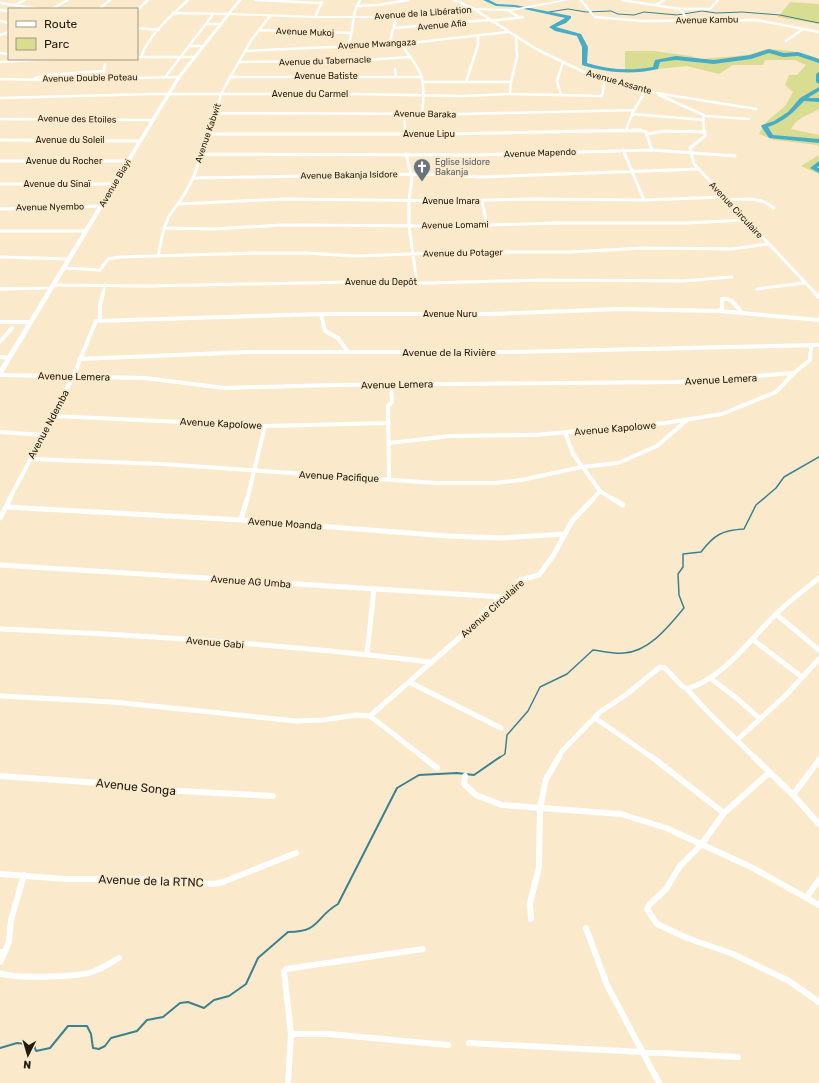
<svg xmlns="http://www.w3.org/2000/svg" width="819" height="1083" font-family="Rubik,sans-serif">
<rect width="100%" height="100%" fill="#faeacb"/>
<path fill="#d9dd91" d="M790,2L819,4V24L778,17Z
M766,49C785,50 802,51 819,59V109C806,117 800,115 791,129L819,135V147L817,145L774,140L759,134L765,123L785,106L793,92L785,85L789,75H797L806,65L795,60H765L763,65H733L719,74L687,66L647,70H625V51H654L691,56L700,59L748,55Z
M819,155V174L801,166Z"/>
<g fill="none" stroke-linecap="round" stroke-linejoin="round">
<path stroke="#3c8190" stroke-width="1" d="M549,12L568,9L586,12L611,11L618,14L634,15L644,12L677,15L702,11L716,13L742,12L780,15L819,23"/>
<path stroke="#3c8190" stroke-width="1.5" d="M499,758L505,754L507,735L528,711L540,687L567,674L593,650C603,651 613,654 624,653C649,652 669,626 684,608L679,595L678,574L683,567V554L701,552C714,535 722,530 744,529L756,505L776,488L784,477L819,457"/>
<path stroke="#3c8190" stroke-width="2" d="M0,1048L17,1043L34,1045L36,1051L50,1048L68,1026H87L91,1034L93,1048L99,1049L105,1046L111,1038L137,1031L147,1020L163,1017L180,1003L188,1002L204,1008L214,1000L229,996L246,984L258,958L288,932C321,932 315,917 338,904L397,788L419,775L457,773L474,775L500,757"/>
<path fill="#47adc7" fill-rule="evenodd" d="M483,0H489L497,4L515,5L571,16V18L566,23L556,27L581,34L588,47L587,63C609,70 630,71 653,67L655,60L676,56L714,60L750,55L769,49L784,53L798,52L819,59V63L798,56L783,57L769,53L751,59L714,64L676,60L660,62L658,69C632,75 608,73 582,65V47L577,36L555,31L549,27L565,18L515,7L496,6Z
M819,72V84L816,82V74Z
M819,87V91L808,98H819V102L804,101C793,113 783,122 768,127L773,135L819,139V143L769,138L761,126L762,125L774,121L788,112L800,98Z
M819,161V166L817,168H819V173L810,168Z"/>
<path stroke="#fff" stroke-width="2.5" d="M255,0L321,3
M454,0L474,9L536,49L588,74L656,93L756,109
M581,0L593,15
M622,0L680,9L688,20
M0,3L40,9
M15,5L25,0
M656,5L664,0
M356,6L378,5L408,0
M51,9L68,0
M99,9L110,0
M681,9H710L718,0
M0,10L9,11
M137,10L148,0
M508,10L517,16
M173,13L229,14
M315,17L322,2
M595,17L643,21L757,20L819,32
M0,21L9,23
M491,21L523,17
M206,24H221
M137,28L159,30
M394,28L489,20
M259,30L351,33
M0,35L9,32
M786,41L803,29
M401,44C423,74 426,77 422,114
M389,45L396,17
M189,46H203
M349,46L355,11L360,0
M245,51L401,44L508,32
M0,53L9,54
M137,57H194
M141,57C150,33 170,17 188,0
M49,59H76
M0,62L50,59
M240,62L350,61L410,57
M395,69L396,77
M103,74L105,64
M166,76L212,16
M230,77H422
M35,78L47,75L104,71
M0,79L48,80L179,77
M424,82H511
M466,82L478,45V36
M510,94L511,82L517,57L516,38
M561,95L557,81L563,62
M659,95L706,116L749,119
M0,98L151,94H356L462,96L510,94L602,96L605,79
M217,113L460,114L634,110
M404,114L405,131
M632,114L704,120
M703,115L704,131
M0,119L153,120
M626,130L632,114L646,90
M211,131L217,113L221,94L250,42L270,16
M565,131H642"/>
<path stroke="#fff" stroke-width="3" d="M405,130V134
M704,130L705,136L690,148L694,164L816,294
M209,134H443L640,130L646,132L652,150
M647,134L665,131L705,132
M0,140L140,141
M623,150L644,200
M201,154L475,155L652,150L735,156
M406,154L412,178L409,200V226L417,283
M0,161H128
M193,178L423,174L481,177L698,169
M0,184H115
M727,200C745,199 760,196 774,208
M482,201L487,225
M179,204L285,199L454,201L530,199L644,200L724,197
M0,209L101,206
M164,228L215,229L282,225L448,226L559,223H687L745,220
M0,231H86
M158,256L164,228L169,216L184,195L193,178L211,130
M0,257L69,259
M64,268L100,270L108,259L120,257L256,253H305L356,256L465,252H569L644,248L732,249L768,244
M54,285L147,286L351,282L391,284L541,280L683,281L732,277
M0,289L51,288
M757,289L804,283
M103,294L105,285"/>
<path stroke="#fff" stroke-width="4" d="M815,293L819,297
M718,311L819,320
M321,314L325,331L338,338L347,351
M100,320V305L103,293
M0,322H31
M0,342L12,328
M0,357L9,358
M79,359L249,352H514L819,345
M0,375L145,378L224,388L333,385L677,382L794,373
M54,416L265,426L389,423
M0,432L43,435
M565,432L573,454L600,491L614,500
M389,443L450,436L535,435L665,423L722,414L776,392L794,373L810,360L811,346
M30,459L162,464L436,483H494L521,480L582,467L618,463L657,446L687,420
M389,479L388,406L392,402L391,385
M9,500L73,377L96,321L321,314H488L621,309L717,311L722,309V299C732,297 736,306 742,313
M247,500L265,426
M592,500L600,491"/>
<path stroke="#fff" stroke-width="5" d="M613,499L623,505
M6,507L241,520L448,536L501,538L564,534
M0,518L10,499
M241,520L247,499
M0,565L502,597
M776,614L819,650
M0,629C144,635 287,644 430,662
M752,639L802,677
M367,654L374,589
M710,678L739,700L760,719L737,740
M409,682L501,728
M687,689C724,677 748,642 775,615C788,602 804,590 819,578
M0,696L113,702L296,721L323,720L356,715L370,716L424,758
M370,716L473,626L487,609L502,597L513,592L520,580L539,575L553,556L572,521L593,499
M595,718L653,758
M760,719L786,695L819,659
M558,758L563,750L600,712L627,694L660,667L665,668L682,686L687,689L708,712L755,758"/>
<path stroke="#fff" stroke-width="6" d="M423,757L437,768
M652,757L724,813L701,845L680,866L666,889L650,904L647,909L657,924L687,938L733,954L789,981L819,1002
M754,757L793,795L819,824
M0,776L100,783L161,790L273,796
M465,776L464,784L476,795L502,805L621,814L666,828L751,867L819,905
M793,795L819,760
M724,813L770,772
M0,874L65,879H138L214,884L223,882L296,853
M806,898L819,880
M531,919L530,903L539,867L540,808L546,779L559,757
M586,928L607,985L659,1083
M0,952H5L9,941L11,920L24,875
M0,962L5,952
M0,973C12,979 78,977 92,972C101,969 110,963 119,958
M291,1034H329L448,1045
M469,1043L738,1057
M288,1083L291,1034L284,971L286,969L423,949"/>
<path fill="#fff" fill-rule="evenodd" d="M238,0H242L231,13L315,16H391L468,8L512,9L562,0H570L512,11L468,10L391,18H315L230,15L181,77L3,373L0,375V368L177,77Z"/>
</g>
<defs>
<g id="church-pin" transform="scale(0.9)"><path d="M0 17L-7.5 6A9.5 9.5 0 1 1 7.5 6Z" fill="#6b7280" stroke="#faeacb"/><path d="M-1.2-6h2.4v3.5h3.3v2.4h-3.3V6h-2.4V-.1h-3.3v-2.4h3.3Z" fill="#fff"/></g>
</defs>
<g fill-rule="evenodd">
<use href="#church-pin" x="422" y="167"/>
</g>
<g text-anchor="middle" stroke-width="3.5" stroke-linejoin="round" paint-order="stroke">
<g font-size="9" fill="#211b0f" stroke="#faeacb">
<text transform="translate(423 13) rotate(-4)" y="3">Avenue de la Libération</text>
<text transform="translate(707 20) rotate(-1)" y="3">Avenue Kambu</text>
<text transform="translate(442 25) rotate(-5)" y="3">Avenue Afia</text>
<text transform="translate(305 32) rotate(2)" y="3">Avenue Mukoj</text>
<text transform="translate(377 44) rotate(-3)" y="3">Avenue Mwangaza</text>
<text transform="translate(325 61) rotate(-2)" y="3">Avenue du Tabernacle</text>
<text x="326" y="79">Avenue Batiste</text>
<text transform="translate(90 78) rotate(-1)" y="3">Avenue Double Poteau</text>
<text transform="translate(619 82) rotate(16)" y="3">Avenue Assante</text>
<text x="310" y="97">Avenue du Carmel</text>
<text transform="translate(425 114) rotate(1)" y="3">Avenue Baraka</text>
<text transform="translate(77 119) rotate(1)" y="3">Avenue des Etoiles</text>
<text transform="translate(208 133) rotate(-71)" y="3">Avenue Kabwit</text>
<text x="429" y="137">Avenue Lipu</text>
<text x="70" y="143">Avenue du Soleil</text>
<text transform="translate(540 153) rotate(-2)" y="3">Avenue Mapendo</text>
<text x="64" y="164">Avenue du Rocher</text>
<text transform="translate(349 175) rotate(-1)" y="3">Avenue Bakanja Isidore</text>
<text transform="translate(115 183) rotate(-59)" y="3">Avenue Biayi</text>
<text x="57" y="187">Avenue du Sinaï</text>
<text x="451" y="204">Avenue Imara</text>
<text transform="translate(50 207) rotate(-1)" y="3">Avenue Nyembo</text>
<text transform="translate(736 210) rotate(47)" y="3">Avenue Circulaire</text>
<text transform="translate(455 225) rotate(-1)" y="3">Avenue Lomami</text>
<text transform="translate(463 253) rotate(-1)" y="3">Avenue du Potager</text>
<text x="381" y="285">Avenue du Depôt</text>
<text x="450" y="317">Avenue Nuru</text>
</g>
<g font-size="9" fill="#5b616d" stroke="#faeacb" text-anchor="start">
<text x="435" y="165">Eglise Isidore<tspan x="435" dy="10">Bakanja</tspan></text>
</g>
<g font-size="10" fill="#211b0f" stroke="#faeacb">
<text x="449" y="356">Avenue de la Rivière</text>
<text transform="translate(74 376) rotate(1)" y="4">Avenue Lemera</text>
<text transform="translate(721 379) rotate(-3)" y="4">Avenue Lemera</text>
<text transform="translate(397 384) rotate(-1)" y="4">Avenue Lemera</text>
<text transform="translate(221 423) rotate(3)" y="4">Avenue Kapolowe</text>
<text transform="translate(48 424) rotate(-62)" y="4">Avenue Ndemba</text>
<text transform="translate(615 428) rotate(-5)" y="4">Avenue Kapolowe</text>
<text transform="translate(339 476) rotate(3)" y="4">Avenue Pacifique</text>
<text transform="translate(285 523) rotate(4)" y="4">Avenue Moanda</text>
<text transform="translate(251 581) rotate(4)" y="4">Avenue AG Umba</text>
<text transform="translate(492 608) rotate(-42)" y="4">Avenue Circulaire</text>
<text transform="translate(215 642) rotate(5)" y="4">Avenue Gabi</text>
</g>
<g font-size="12" fill="#211b0f" stroke="#faeacb">
<text transform="translate(136 787) rotate(6)" y="4">Avenue Songa</text>
<text transform="translate(151 881) rotate(2)" y="4">Avenue de la RTNC</text>
</g>
</g>
<rect x="8" y="8" width="130" height="52" fill="#faeacb" stroke="#a39780"/>
<rect x="16" y="21" width="20" height="6" fill="#ffffff" stroke="#a39780"/>
<text x="44" y="28" font-size="12" fill="#211b0f">Route</text>
<rect x="16" y="38" width="20" height="12" fill="#d9dd91" stroke="#a39780"/>
<text x="44" y="48" font-size="12" fill="#211b0f">Parc</text>
<g transform="translate(28 1055) rotate(185)" stroke="#faeacb" stroke-width="3" paint-order="stroke">
<path d="M0-3L7 15L0 10L-7 15Z" fill="#211b0f"/>
<text y="-6" font-size="11" font-weight="bold" text-anchor="middle" fill="#211b0f">N</text>
</g>
</svg>
